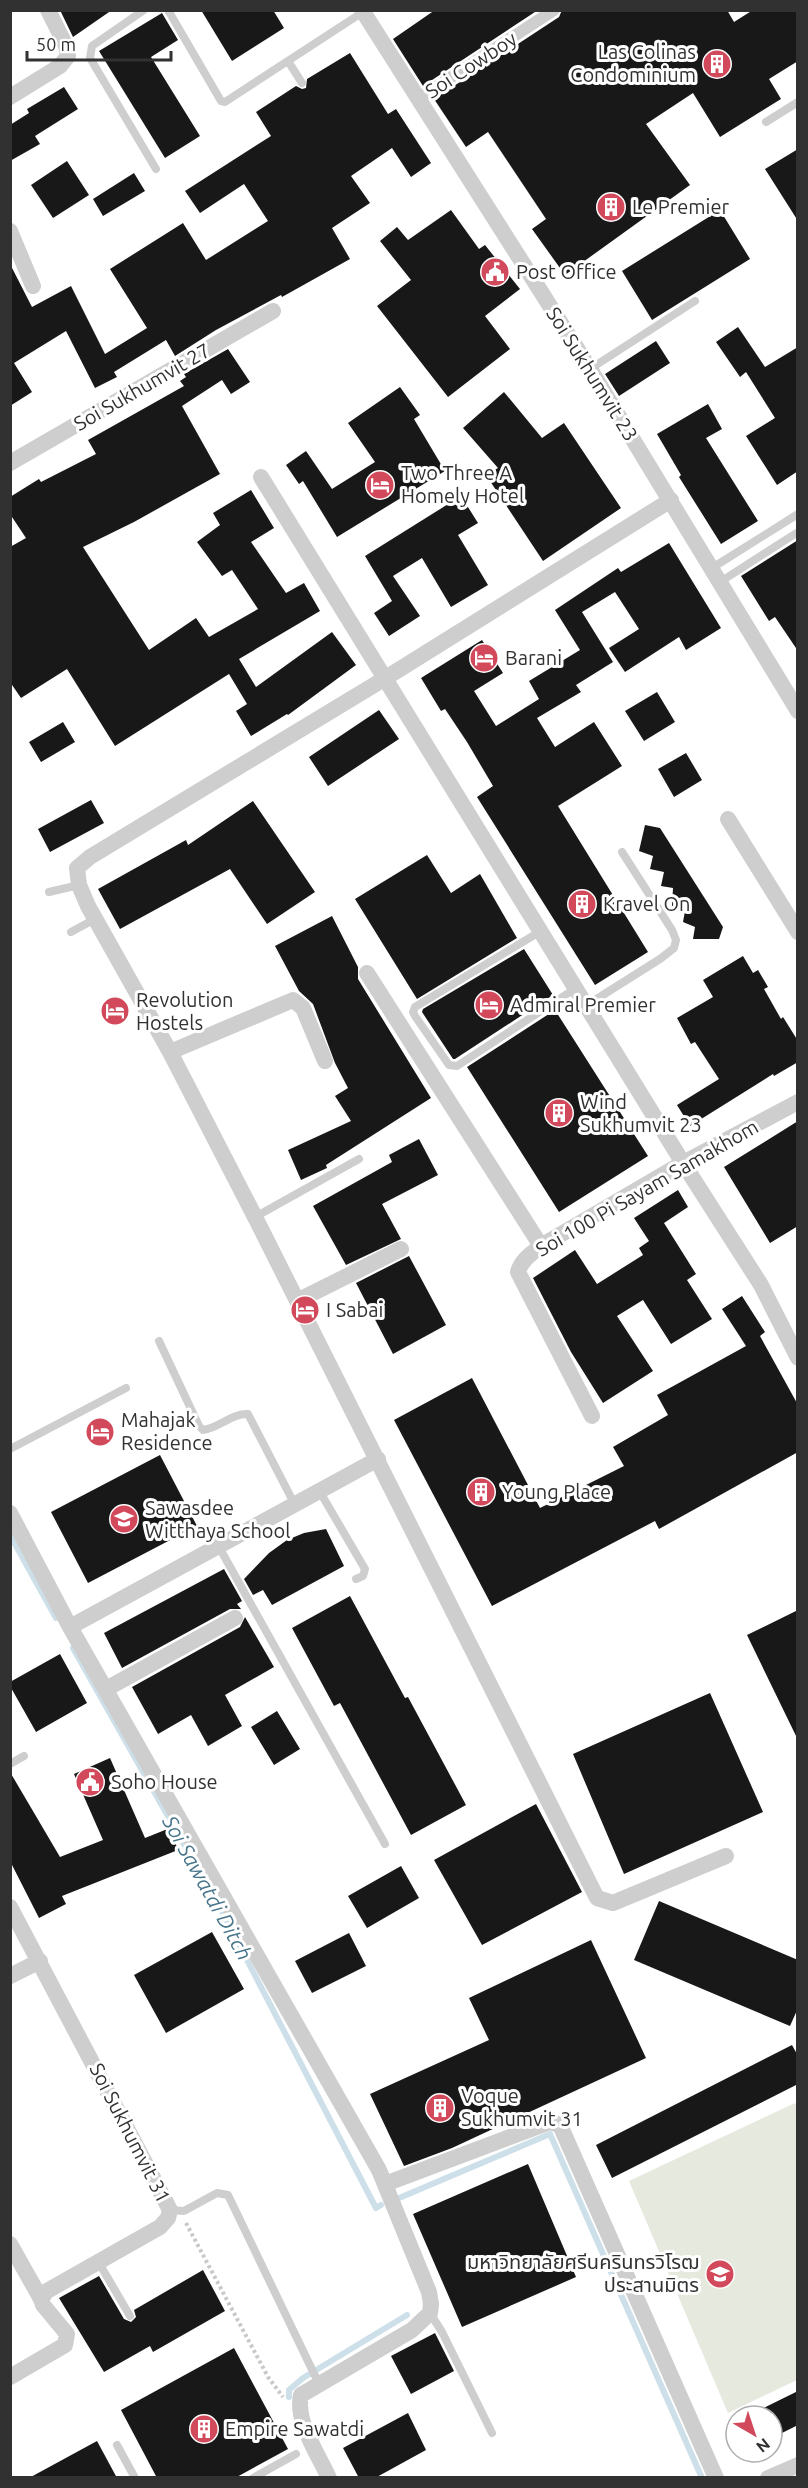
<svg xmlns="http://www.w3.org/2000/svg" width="808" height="2488" font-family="Ubuntu,'Noto Sans Thai',sans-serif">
<rect width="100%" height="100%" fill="#fff"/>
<path fill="#e5e9de" d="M795,2103L798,2110L797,2380L728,2413L629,2181Z"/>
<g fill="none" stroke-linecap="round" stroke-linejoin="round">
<path stroke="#cddfe8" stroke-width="6" d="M10,1535L56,1618
M73,1648L221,1910L376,2208L381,2205
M399,2198L550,2134L702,2478
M289,2397V2390L303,2378L407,2315"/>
</g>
<path fill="#181818" d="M60,10H112L73,37Z
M201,10H273L284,28L232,61Z
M435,10H538L423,86L393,39Z
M562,10H727L734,22L753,10H798V61L769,79L781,99L720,137L693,93L646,124L690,185L565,275L532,229L546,219L488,132L466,147L434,99L559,17Z
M162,13L178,40L151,57L200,136L165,158L99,51Z
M350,53L388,114L396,109L431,163L411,177L392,148L351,176L370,203L332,228L350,259L282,297L281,295L216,330L175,356L166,340L114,372L117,377L95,388L66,331L14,363L32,392L10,406V264L32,307L71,286L105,354L147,328L110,269L183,223L206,260L268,221L244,184L200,213L185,191L271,136L256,112L296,86L302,89L306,88L307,79Z
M64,87L78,109L35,136L40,144L10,161V125L29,113L27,109Z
M798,149V221L765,169Z
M67,161L89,195L53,218L31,185Z
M134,173L145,191L103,216L93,199Z
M451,210L479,249L485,245L520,289L485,316L510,349L448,397L377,306L411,280L380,241L397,227L408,240Z
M720,210L750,259L652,320L622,271Z
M738,327L765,367L798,347V471L777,485L746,436L775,418L746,372L740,377L716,342Z
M656,341L670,363L619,396L605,374Z
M228,349L250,382L231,394L222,380L182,406L220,474L134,522L83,547L149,650L196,618L209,637L258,609L232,570L222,576L197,542L220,525L213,513L251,490L274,528L251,542L286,593L304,583L320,611L239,659L256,687L332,632L356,665L288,715L287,714L251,736L236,711L247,704L229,674L115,746L67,669L21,698L10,682V547L26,538L10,514V497L39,479L41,482L96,454L88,440L184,386L180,381L186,377L184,374Z
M400,387L420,415L414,419L445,471L337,537L303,481L299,484L286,465L306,451L332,489L375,462L348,423Z
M504,392L542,438L564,423L621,508L543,561L486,475L498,468L463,428Z
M708,404L722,429L706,438L758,521L721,544L679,477L681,475L657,434Z
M461,496L478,523L458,535L488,585L451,607L422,558L393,576L420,616L389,636L374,613L392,601L365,556Z
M798,540V651L775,617L769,621L741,576Z
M669,543L721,628L686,650L679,637L625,672L609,648L639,629L615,592L582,612L613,662L576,685L581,692L537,718L555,747L594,722L622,766L558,806L648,952L595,985L477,797L493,786L467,742L445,709L441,711L421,678L482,640L503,673L474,691L496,726L539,699L529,681L580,650L555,610L618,568L621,572Z
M657,692L675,722L644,741L625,711Z
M379,710L399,739L328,786L309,757Z
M63,722L75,742L41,762L29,742Z
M686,753L702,780L674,797L658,769Z
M91,800L104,823L50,852L38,829Z
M253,801L315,892L267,924L230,869L120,929L98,889L186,840L188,845Z
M645,825L660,828L723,927L719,939H693L695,927L683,922L685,911L672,906L673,888L661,886L664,872L650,869L653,856L639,851Z
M427,855L451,893L480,874L517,938L417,999L355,899Z
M332,916L358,967V979L431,1098L326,1165L327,1168L301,1180L288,1150L351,1121L335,1096L348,1088L335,1063L313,1004L299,991L275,946Z
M524,949L553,995L455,1059H453L422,1012L423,1009Z
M743,956L753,973L758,970L768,987L764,989L781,1019L783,1017L798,1041V1062L774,1076L773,1074L690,1126L677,1105L719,1079L695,1042L691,1044L677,1018L713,997L703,980Z
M555,1010L648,1156L559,1212L467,1067Z
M798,1121V1226L770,1243L724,1167Z
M419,1139L438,1175L382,1204L401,1239L346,1265L313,1206L392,1162L389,1155Z
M678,1190L688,1207L664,1223L696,1274L687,1280L712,1319L671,1344L643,1300L617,1316L653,1371L603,1403L571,1352L533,1278L575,1250L597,1284L643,1255L639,1248L649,1241L634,1218Z
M409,1256L446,1325L393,1354L356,1283Z
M742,1296L765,1332L760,1336L798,1405V1452L659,1529L655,1521L492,1606L394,1420L472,1378L540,1508L624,1466L613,1447L668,1415L657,1395L746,1346L722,1309Z
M160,1455L197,1526L88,1583L51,1512Z
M326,1529L344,1566L272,1605L263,1590L253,1595L244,1579L269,1553L287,1540L304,1533Z
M224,1569L242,1601L237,1604L241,1609H230L122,1668L104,1633Z
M350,1596L405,1698L408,1697L466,1805L411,1835L340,1703L334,1706L292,1628Z
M798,1610V1740L747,1635Z
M245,1617L274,1667L225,1695L242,1726L208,1746L191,1715L158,1734L132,1687L240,1627Z
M60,1654L87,1703L36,1732L10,1686V1682Z
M710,1693L763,1812L624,1874L573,1754Z
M277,1711L300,1749L274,1765L251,1727Z
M110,1758L145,1838L170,1828L178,1850L62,1896L66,1904L39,1918L10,1861V1772L60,1857L103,1840L74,1774Z
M536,1804L582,1892L482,1945L434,1860Z
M401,1866L419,1898L367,1928L348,1896Z
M659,1901L798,1960V2008L790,2026L634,1960Z
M212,1932L244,1989L166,2033L134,1975Z
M349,1933L366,1966L312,1993L295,1961Z
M591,1940L646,2058L452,2148L404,2166L370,2094L489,2040L469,1998Z
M792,2045L798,2056V2084L612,2178L596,2145Z
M528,2164L576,2277L462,2327L413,2214Z
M203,2270L225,2311L153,2352L150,2346L104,2372L59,2298L99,2276L124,2319L131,2322L136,2317L134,2310Z
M435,2333L454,2371L411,2394L391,2356Z
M234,2348L288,2449L235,2478H157L121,2410Z
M798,2391V2425L772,2438V2416H747Z
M408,2413L426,2450L375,2478H359L343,2448Z
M97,2441L117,2478H29Z"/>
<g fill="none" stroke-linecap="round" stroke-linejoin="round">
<path stroke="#c8c8c8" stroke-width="4" stroke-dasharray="3 3" stroke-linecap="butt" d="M186,2223L268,2377L283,2397"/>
<path stroke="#cecece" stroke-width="8" d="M144,10L92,46L90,58L156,169
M168,10L221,101L225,102L363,12
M288,61L302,83
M766,122L798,102
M590,369L695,301
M712,568L798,514
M720,582L798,532
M49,892L79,885
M541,931L415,1007L413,1012L415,1016L449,1065L457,1066L576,988
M71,932L95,919
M587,1005L660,959L674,948L676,940L672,930L622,852
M255,1217L359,1159
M159,1341L199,1426L203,1430C219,1428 232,1413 248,1414L295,1505
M10,1449L126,1388
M320,1492L365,1569L363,1576L356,1579
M219,1547L385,1844
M10,1764L24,1756
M170,2210L184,2211L217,2193L228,2195L319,2384
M99,2263L130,2316
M430,2313L442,2332L492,2433
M117,2445L135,2478
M253,2478L296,2454"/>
<path stroke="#cecece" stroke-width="12" d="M418,99L554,10"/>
<path stroke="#cecece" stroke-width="16" d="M362,10L590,369L798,711
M10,97L60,66L68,56L66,46L48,10
M10,231L33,286
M10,463L273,311
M261,477L683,1163L761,1285L798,1358
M671,500L384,679L90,857L77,868L79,885L88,906L170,1052L255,1217L597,1898L613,1903L726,1856
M728,819L798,932
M367,973L541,1246
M170,1052L293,1000L303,1008L325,1061
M297,1301L401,1249
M592,1416L518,1272C521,1260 532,1253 541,1246L683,1163L798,1102
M10,1513L70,1627L379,2170L429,2292L431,2304L430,2313L412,2330L301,2395C295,2421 318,2454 329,2478
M70,1627L378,1459
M106,1689L235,1618
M10,1907L170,2210L168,2218L160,2227L47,2291L41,2299L43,2305L67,2334L65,2345L10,2377
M10,1976L40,1961
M385,2184L550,2122L560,2125L716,2478
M10,2244L41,2299
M768,2478L798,2465"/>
</g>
<defs>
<g id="building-disc" transform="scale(1.5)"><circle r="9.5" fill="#d2495b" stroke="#fff"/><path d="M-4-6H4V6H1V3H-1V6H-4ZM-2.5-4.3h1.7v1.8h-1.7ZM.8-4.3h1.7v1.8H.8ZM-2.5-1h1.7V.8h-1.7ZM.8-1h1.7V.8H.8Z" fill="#fff"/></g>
<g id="civic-disc" transform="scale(1.5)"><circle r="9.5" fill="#d2495b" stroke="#fff"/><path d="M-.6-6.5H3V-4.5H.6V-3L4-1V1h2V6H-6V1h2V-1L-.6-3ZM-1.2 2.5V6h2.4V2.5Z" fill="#fff"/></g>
<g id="hotel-disc" transform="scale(1.5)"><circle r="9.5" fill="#d2495b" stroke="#fff"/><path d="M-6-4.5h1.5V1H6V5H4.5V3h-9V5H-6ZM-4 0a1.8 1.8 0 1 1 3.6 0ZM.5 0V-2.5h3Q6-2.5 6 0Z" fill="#fff"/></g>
<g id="school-disc" transform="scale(1.5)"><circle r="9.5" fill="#d2495b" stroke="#fff"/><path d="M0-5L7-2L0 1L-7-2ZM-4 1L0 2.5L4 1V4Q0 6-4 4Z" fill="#fff"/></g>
<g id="university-disc" transform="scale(1.5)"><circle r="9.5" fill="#d2495b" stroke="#fff"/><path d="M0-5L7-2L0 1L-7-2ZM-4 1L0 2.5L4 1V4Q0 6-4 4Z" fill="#fff"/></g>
</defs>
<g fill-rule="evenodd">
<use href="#building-disc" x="717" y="64"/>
<use href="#building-disc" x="611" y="207"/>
<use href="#civic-disc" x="495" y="272"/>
<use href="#hotel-disc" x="380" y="485"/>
<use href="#hotel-disc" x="484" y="658"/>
<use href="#building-disc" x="582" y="904"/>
<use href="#hotel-disc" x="489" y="1005"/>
<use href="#hotel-disc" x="115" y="1011"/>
<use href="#building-disc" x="559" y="1113"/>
<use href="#hotel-disc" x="305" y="1310"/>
<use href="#hotel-disc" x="100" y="1432"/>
<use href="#building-disc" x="481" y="1492"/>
<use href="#school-disc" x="124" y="1519"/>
<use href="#civic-disc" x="90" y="1782"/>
<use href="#building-disc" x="440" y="2108"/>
<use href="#university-disc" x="720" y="2274"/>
<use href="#building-disc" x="204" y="2429"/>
</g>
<g text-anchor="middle" stroke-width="6" stroke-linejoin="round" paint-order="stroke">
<g font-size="20" fill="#313131" stroke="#fff" text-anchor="start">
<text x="696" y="59" text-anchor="end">Las Colinas<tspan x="696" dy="23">Condominium</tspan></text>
<text x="632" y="214">Le Premier</text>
<text x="516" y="279">Post Office</text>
<text x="401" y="480">Two Three A<tspan x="401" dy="23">Homely Hotel</tspan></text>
<text x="505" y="665">Barani</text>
<text x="603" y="911">Kravel On</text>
<text x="136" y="1007">Revolution<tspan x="136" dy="23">Hostels</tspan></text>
<text x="510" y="1012">Admiral Premier</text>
<text x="580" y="1109">Wind<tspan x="580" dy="23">Sukhumvit 23</tspan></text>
<text x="326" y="1317">I Sabai</text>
<text x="121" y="1427">Mahajak<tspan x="121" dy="23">Residence</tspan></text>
<text x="502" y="1499">Young Place</text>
<text x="145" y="1515">Sawasdee<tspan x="145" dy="23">Witthaya School</tspan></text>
<text x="111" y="1789">Soho House</text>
<text x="461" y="2103">Voque<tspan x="461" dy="23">Sukhumvit 31</tspan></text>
<text x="699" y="2269" text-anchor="end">มหาวิทยาลัยศรีนครินทรวิโรฒ<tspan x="699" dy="23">ประสานมิตร</tspan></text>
<text x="225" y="2436">Empire Sawatdi</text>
</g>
<g font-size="20" fill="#313131" stroke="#fff">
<text transform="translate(471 65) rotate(-33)" y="7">Soi Cowboy</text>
<text transform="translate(592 374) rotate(58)" y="7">Soi Sukhumvit 23</text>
<text transform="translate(142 387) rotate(-30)" y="7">Soi Sukhumvit 27</text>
<text transform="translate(647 1188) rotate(-30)" y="7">Soi 100 Pi Sayam Samakhom</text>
<text transform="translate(130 2133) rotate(63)" y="7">Soi Sukhumvit 31</text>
</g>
<g font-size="21" font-style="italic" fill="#47758b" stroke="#fff">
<text transform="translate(207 1888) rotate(61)" y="7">Soi Sawatdi Ditch</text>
</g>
</g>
<rect width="808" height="2488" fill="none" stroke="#313131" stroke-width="24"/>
<g transform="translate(754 2434) rotate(141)"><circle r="28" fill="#ffffff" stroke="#adadad" stroke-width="1.5"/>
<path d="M0-4.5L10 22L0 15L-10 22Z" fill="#d2495b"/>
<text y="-9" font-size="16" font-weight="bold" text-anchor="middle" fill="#313131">N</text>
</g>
<path d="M27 51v9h144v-9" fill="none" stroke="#313131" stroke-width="3"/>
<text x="36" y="51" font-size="18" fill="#313131" stroke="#ffffff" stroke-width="4.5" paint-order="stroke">50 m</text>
</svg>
